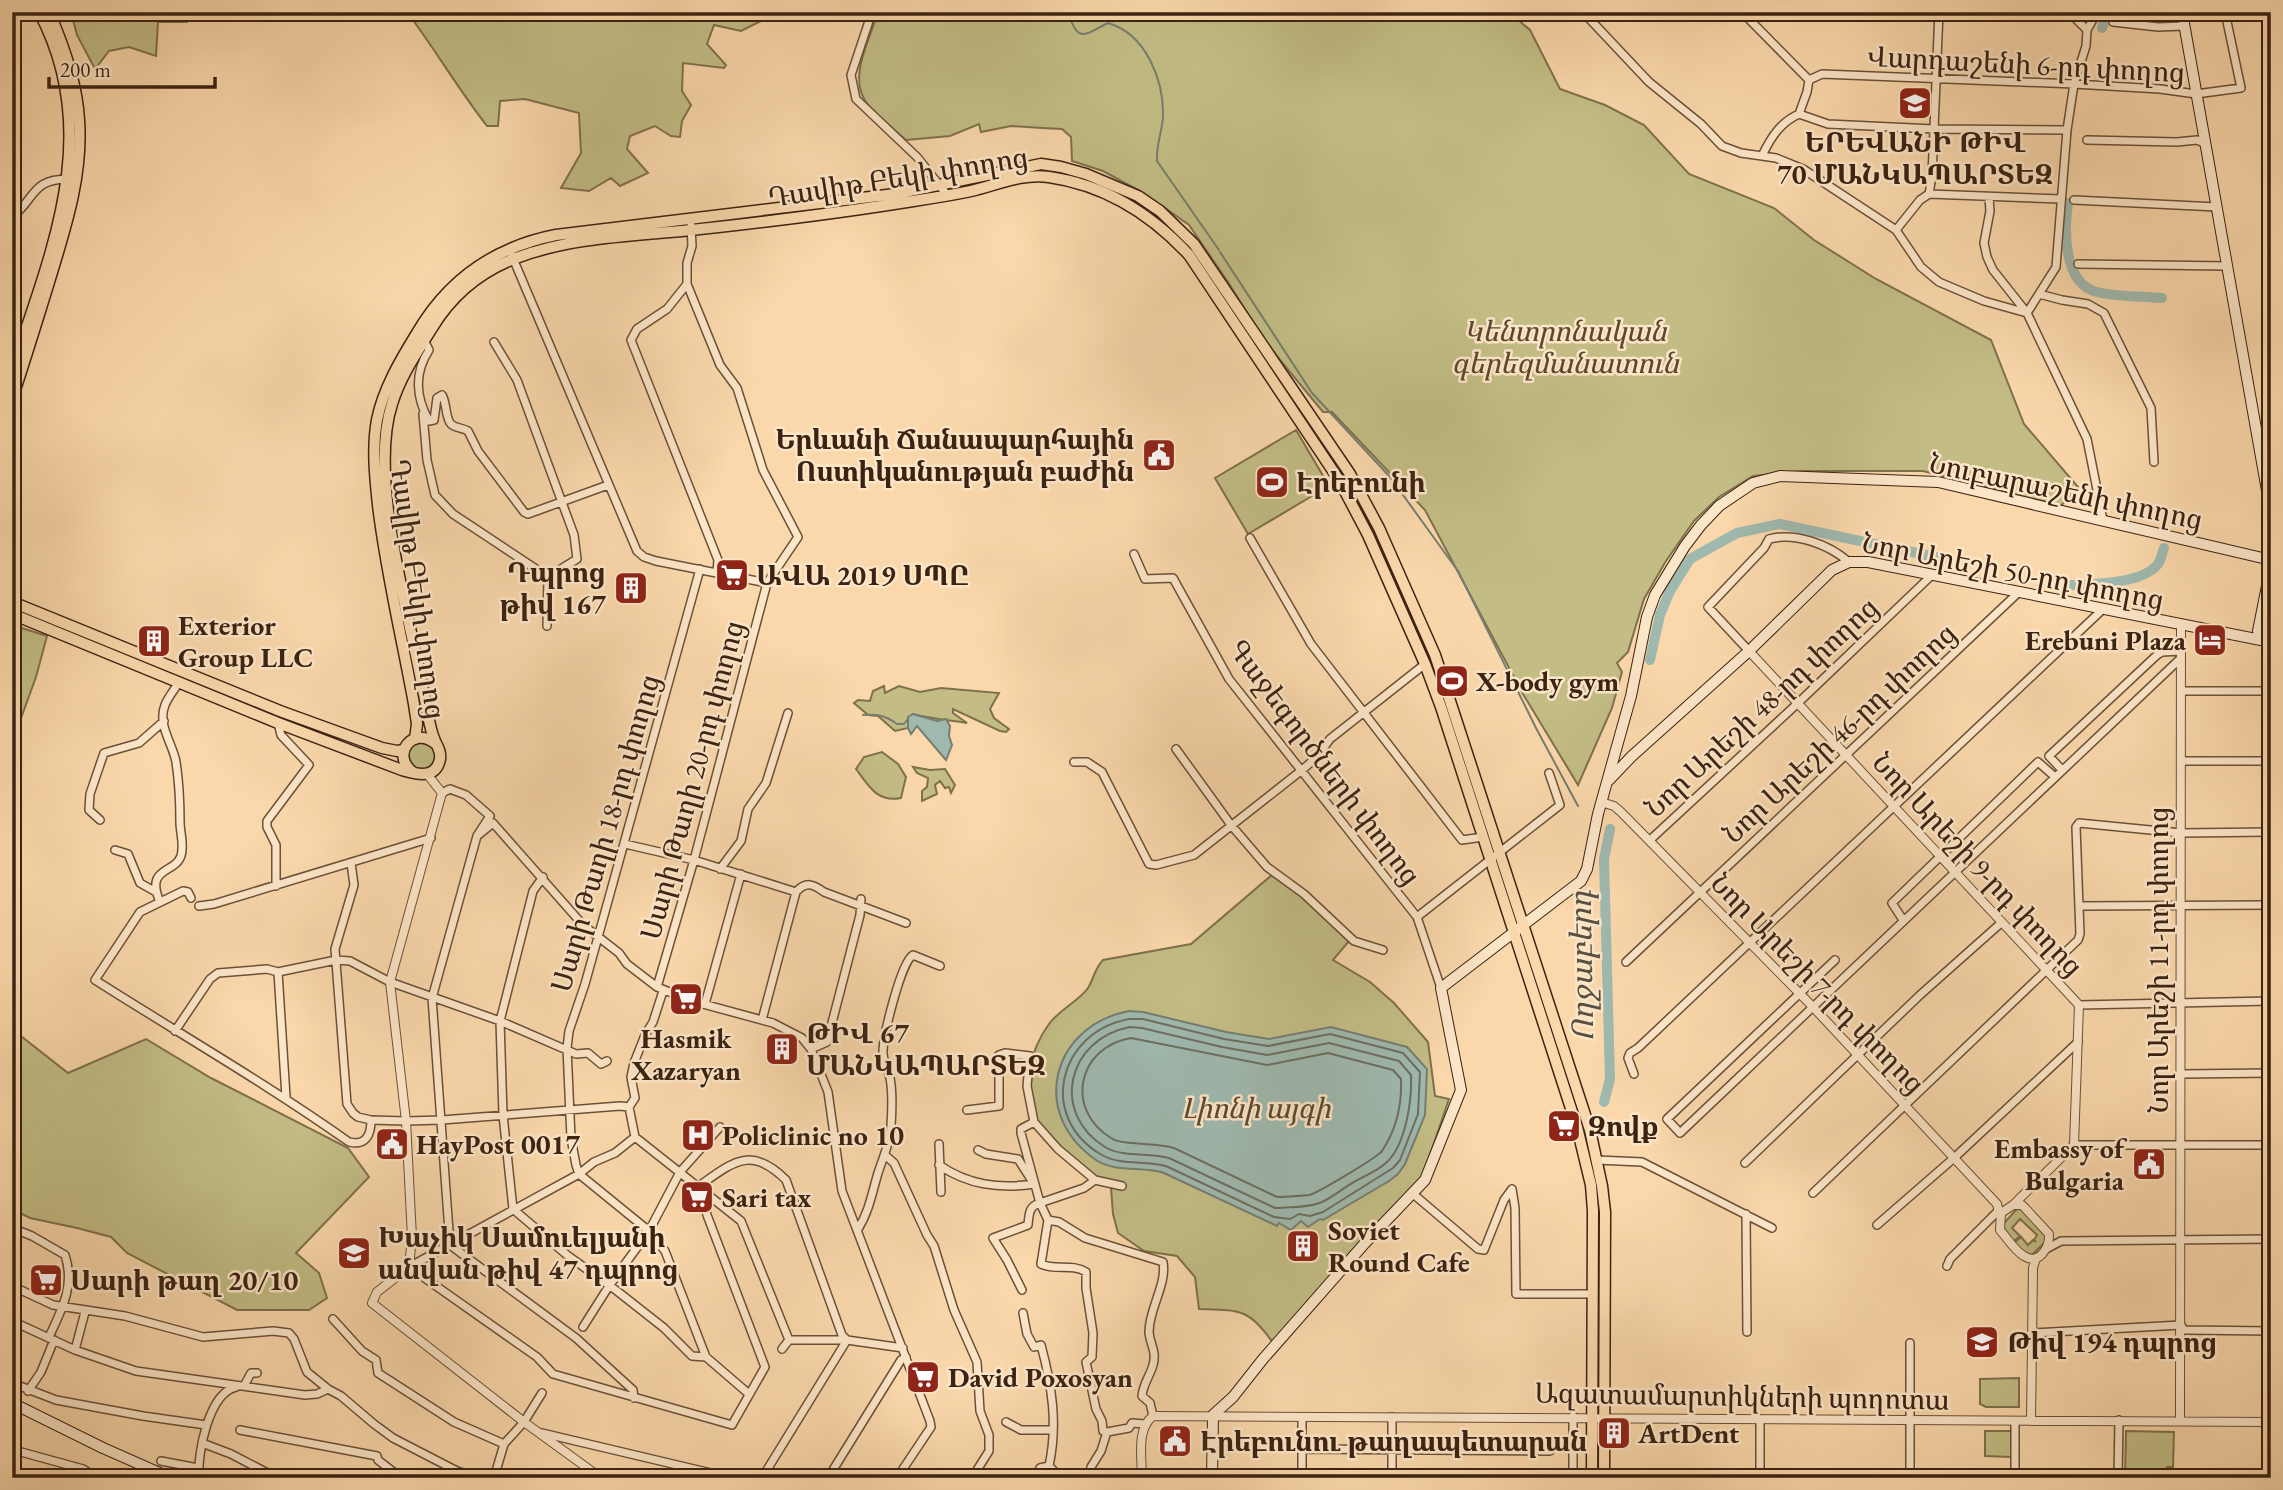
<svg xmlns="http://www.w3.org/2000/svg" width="2283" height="1490" font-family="'EB Garamond','Noto Serif Armenian',serif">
<rect width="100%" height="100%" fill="#fad8ab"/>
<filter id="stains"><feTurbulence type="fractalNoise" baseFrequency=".00286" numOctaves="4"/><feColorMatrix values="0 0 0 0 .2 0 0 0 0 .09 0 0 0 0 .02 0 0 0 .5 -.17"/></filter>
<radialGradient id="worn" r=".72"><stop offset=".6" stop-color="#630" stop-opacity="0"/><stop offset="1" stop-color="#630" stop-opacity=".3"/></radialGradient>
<path fill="#c3bd85" stroke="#7f704c" stroke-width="2" d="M71,12H178L186,22H158L156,56L129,47L109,51L95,69L77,35Z
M407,12H762L764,13L761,21L741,31L714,25L707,44L726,65L724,68L683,63L682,91L691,105L682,121L680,137L671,136L655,126L630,136L627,149L648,173L620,186L611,178L589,191L561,188L581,153L579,113L525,99L500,101L498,126H487C458,89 435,49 407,12Z
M878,12H1509L1530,30L1560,89L1605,105L1644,125L1689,174L1774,208L1814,240L1876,279L1991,340L2024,424L2078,487L2061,506L1923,471H1801L1753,476L1719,497L1694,521L1666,561L1644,599L1628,652L1617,663L1622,672L1612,708L1578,785L1523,694L1425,510L1332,412H1323L1266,343L1228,282L1189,225L1144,193L1103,171L1072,161L1071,137L1062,129L1042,128L1011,126L981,132L979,124L950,136L906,140C893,128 876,116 866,102C848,77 870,39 878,12Z
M1296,430L1329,486L1248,534L1215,478Z
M12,625L47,636L36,677L12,743Z
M884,686L885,693L899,686L920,692L941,688L999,693L990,709L994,718L1009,729L1006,732L1000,731L953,709V713L967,723C948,720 931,719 913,714L909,717L908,728L895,731L878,716L868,715L854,703L858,700L870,701L873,691Z
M408 756a14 14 0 1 1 28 0a14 14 0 1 1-28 0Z
M882,752L898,764L906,777L901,798C877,803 869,786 856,769L864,757Z
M913,767L930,770L945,769L955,785L951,793L949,787L945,788L940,781L935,785L937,794L922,801V791L927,787L928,778L917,773Z
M1273,874L1313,906L1349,941L1333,960L1370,982L1394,1003L1428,1042L1435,1096L1449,1099L1422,1178L1339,1266L1273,1343C1249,1308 1239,1310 1199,1309L1195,1277L1177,1256L1144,1251L1118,1233L1113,1214L1111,1188C1088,1170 1052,1146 1037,1120C1020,1090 1030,1050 1049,1024C1060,1009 1079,1001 1088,988C1094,978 1095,968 1103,960L1191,944Z
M12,1029L68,1073L146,1039L211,1078L348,1148L369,1177L296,1253L319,1273L327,1298L309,1310H237L127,1253L111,1237L77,1228L30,1218L12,1209Z
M2017,1209H2021L2045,1232L2046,1241L2033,1254L2027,1255L2014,1243L2021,1237L2028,1245L2033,1240L2036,1242L2034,1240L2037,1235L2020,1219L2012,1228L2020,1236L2013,1242L2002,1225Z
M2019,1378V1407H1986L1980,1404V1379Z
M1985,1431H2011V1457L1985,1456Z
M2126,1431L2174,1432L2173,1467H2167V1478H2125Z"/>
<path fill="#9fb9af" stroke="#777d70" stroke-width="2" d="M913,714L937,721L946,719L950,726L949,736L952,745L946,760L917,726L911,734L908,728V717Z
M1129,1011L1143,1012L1226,1032L1269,1039L1331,1027L1407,1047L1427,1069L1425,1115L1405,1164L1398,1174L1389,1181L1323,1220L1320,1219L1308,1227L1301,1221L1291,1230L1279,1223L1277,1226L1164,1173C1142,1166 1116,1173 1096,1160C1029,1114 1051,1026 1129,1011Z"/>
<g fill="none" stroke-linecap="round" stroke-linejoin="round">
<path stroke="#6d6e60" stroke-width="2" d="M1129,1019H1143L1224,1039L1268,1046L1330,1034L1403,1053L1420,1072L1418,1114L1400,1160L1393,1168L1323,1212L1310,1216L1299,1214L1290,1219L1274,1217L1166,1166C1146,1160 1121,1166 1102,1155C1037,1118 1058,1032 1129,1019Z
M1130,1027L1142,1028L1222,1047L1267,1055L1329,1043L1399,1061L1411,1075C1412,1100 1406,1144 1387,1162C1378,1171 1364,1176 1354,1182C1343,1188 1333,1197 1322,1202C1309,1208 1289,1207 1275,1208L1169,1158C1149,1152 1123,1158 1105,1147C1050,1113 1067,1039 1130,1027Z
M1131,1038L1267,1065L1328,1053L1393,1070L1401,1079C1402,1104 1396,1130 1382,1151C1378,1157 1316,1194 1309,1195C1298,1196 1287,1197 1277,1197L1174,1148C1156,1142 1123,1146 1111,1138C1064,1109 1078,1047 1131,1038Z"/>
<path stroke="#777d70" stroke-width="2" d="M1068,12C1078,45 1085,34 1108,23C1146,34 1164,80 1163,117C1162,132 1156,145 1157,161L1219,250
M1220,252L1312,393L1390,477L1458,571L1536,728L1578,806
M863,715C877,714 885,715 897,724H904L908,719"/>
<path stroke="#9fb9af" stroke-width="10" d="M2102,28L2108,12
M2068,203C2064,230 2063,284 2097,292C2116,297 2143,296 2162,298
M2071,585C2093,584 2143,584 2158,564C2161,560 2162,553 2164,548
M1650,660L1660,615L1670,591L1690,559L1737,533L1780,524L1945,559
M1604,1102L1610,1079L1604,859L1610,829"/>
<g stroke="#6b5038" stroke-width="10">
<path id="minor" d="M872,12L851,75L856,99L917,157L948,196
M1583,12L1649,82L1701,124L1722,146L1741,153L1776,158L1803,169L1896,230L1921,267L1939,282L1984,301L2027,313
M1742,12L1809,80L1807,92L1799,114C1781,122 1771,137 1763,154
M2006,12L2071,14L2087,30
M2113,22L2158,27L2184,26
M1809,80L1822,74L2074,84L2160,89L2196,94L2241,88L2225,12
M1799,114L1828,124L1934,129L2067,130
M2087,140L2177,142L2197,140L2206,144
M1929,194L1932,176L1939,12
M1929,194L2061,199
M1989,198L1990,211L1984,243L1987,257L1993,270L2027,313L2087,439L2103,520
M2074,200L2217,207
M12,217C36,199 30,179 69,179
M1896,230L1920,200L1929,194
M512,256L637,551L644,557L656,561L767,583
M2078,264L2227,266
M687,284L667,309L637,329L631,340L718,560L717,572
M2039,294L2062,300L2088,304L2104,313L2151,408L2154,462
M2027,313L2056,267L2067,130L2074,84L2086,46L2087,30L2097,12
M424,340L429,350C414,373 416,398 429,421L434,420L437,398L442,395C447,403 445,418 451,424C455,428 463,428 468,431L478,451L524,512L528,514L608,485
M494,342L517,380L574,535L577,559L548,577
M423,414L427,460L435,495L453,514L548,577
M1250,538L1311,644L1462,840L1483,837
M1134,554L1145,579L1173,578L1229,679L1417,917L1441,988
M700,569L585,984L569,1031L567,1048L571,1138L576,1165L579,1174L649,1231L665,1251L706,1357
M547,626L548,577
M1749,651L1708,607L1764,548L1769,539C1795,532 1828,544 1849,562
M2181,691H2271
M1176,749L1231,825L1267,867L1304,894L1354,941L1383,950
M2181,761H2271
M1074,762H1087L1102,772L1149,864L1156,865L1194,855L1302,770L1317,757L1330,739L1425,664
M2062,770L2049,756L2157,655L2162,652L2181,651
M442,793L450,789L466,795L490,816L477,836L432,998L450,1245L576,1338L633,1390L634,1398
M100,820L89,810L90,794L104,753L139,743L164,721
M477,836L493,823L583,925L619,953L627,964L657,987L692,1001L773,1023L802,1038L811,1049L828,1092L842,1191L930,1421L931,1427L897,1478
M1650,840L1798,703L1932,575
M625,844L694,860L796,892
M115,850L128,854L140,883L156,892
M351,863L354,885L335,949L347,1104L353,1113L358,1117L371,1120L406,1121L442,1120L620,1106L629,1107
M720,869L741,841L748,809L766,783L788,713
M543,877L533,891L500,1021L503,1115L513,1209L567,1255L617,1291L664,1328L692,1356L706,1357L749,1394
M276,886V845L267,827V821L309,765L281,735L278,723
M796,892C806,881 813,884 824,892L906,923
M191,898L188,892L183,891L140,912L95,980C180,1034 267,1084 349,1142C366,1146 371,1135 371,1120
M160,902C143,863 182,876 182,849C183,840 180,831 180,822C180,802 179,782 176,762C173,744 157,725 165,705C168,697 175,689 179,682
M199,906L214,904L431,838
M2079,906L2271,905
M1417,917L1560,805L1549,773
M1903,920L1892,903L2038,762L2055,777
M1835,960L1667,1119L1680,1133L2181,658
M1626,962L2019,592
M278,972L286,1097
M657,987L694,860L767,583L798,537L763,470L737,388L720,365L687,284V263L692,246L691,226
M705,1004L741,874
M2079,1005L2271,1001
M762,1020L796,892
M175,1031L210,979L218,973L267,969L278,972L336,960L350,961L390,982L500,1021L576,1054L588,1053L601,1064L607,1061
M811,1049L827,1042L860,915L861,899
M1634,1074L1628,1058L1630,1053L1638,1048L2102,610
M2182,1074L2271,1073
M967,1110L999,1106V1055L1005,1053L1030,1056L1027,1086L1034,1122L1058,1149L1095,1180L1122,1186
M1034,1122L1021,1129V1133L1040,1203L1084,1188L1095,1180
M635,1137L615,1153L594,1162L579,1174L409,1267L537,1357L553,1374L732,1425L765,1367L707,1215L699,1186C733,1162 751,1145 786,1180L842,1335L847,1340L762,1478
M635,1137L741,1221L789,1340
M635,1137L629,1107L635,1098L631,1077L634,1063L645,1035L653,1022L663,991
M939,1144L941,1192
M2074,1145H2271
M886,1156L894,1163L927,1235L934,1246L954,1310L977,1362L980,1411L989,1435V1451L972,1478
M1597,1160L1642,1162L1772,1228
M1745,1163L1920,995L2001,923
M939,1165C968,1185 999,1189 1034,1184L1018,1159L986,1154L978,1150
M1412,1193L1478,1249L1484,1250L1504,1200L1512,1189L1515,1208L1516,1294H1593
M1813,1193L2078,940L2080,934L2076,827L2079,823L2181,833L2271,832
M1746,1214L1747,1332
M1048,1220L1059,1222L1085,1238L1163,1262C1167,1285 1149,1308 1149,1332C1150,1345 1157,1351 1153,1365C1150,1376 1143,1384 1142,1396L1150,1403L1153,1416
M1877,1225L1954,1158L2078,1042
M12,1228L32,1236L65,1255C75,1286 62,1309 49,1337
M858,1229C869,1212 872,1193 878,1173C883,1157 890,1144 891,1126C892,1111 893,1093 890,1078C888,1068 883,1062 883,1052C883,1036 901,962 913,955L940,966
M2048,1248L2061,1241L2271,1239
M1947,1266L1950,1259L1999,1210
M12,1286L53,1305L125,1316L203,1337L273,1331L289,1333L294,1339L307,1372L328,1389L341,1396L374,1424L393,1438L457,1471L479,1478
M1022,1290L1007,1260L993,1238L1028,1225C1029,1214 1029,1206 1040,1203L1048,1220L1041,1264C1055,1271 1072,1263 1086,1272V1288L1093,1333L1092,1357L1086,1362L1096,1409L1102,1421L1103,1431L1107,1432L1129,1428L1132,1423L1145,1424
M1023,1313L1027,1334L1034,1347L1041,1345C1052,1386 1058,1424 1049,1466L1056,1473L1057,1478
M333,1319L362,1351L376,1360L378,1373L454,1422L504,1444
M12,1321L75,1350L136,1371L305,1395L317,1394L328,1389
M583,1327L609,1286L649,1231L680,1172L720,1127
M2033,1333L2181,1325L2184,1330L2271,1331
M789,1340H847L903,1348
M782,1349L789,1340
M75,1350L85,1312
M12,1383L56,1400L143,1416L206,1425
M244,1386L251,1373H257
M28,1391L41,1372L54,1340
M1392,1417V1478
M1760,1419V1478
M1006,1422L1021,1430H1053
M2015,1422V1478
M240,1430L377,1456L378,1460L401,1478
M542,1433L732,1478
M202,1443L231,1454L277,1478
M1302,1449L1550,1451
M12,1452H21L83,1469L97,1478
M161,1461L198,1468
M1091,1467L1101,1451L1107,1432
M199,1478C197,1453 209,1393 236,1387
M494,1478L504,1444L524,1422L542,1393
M828,1478L901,1360L906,1357
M1035,1478L1040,1468L1049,1466
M1302,1478V1417
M1573,1478V1416
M1910,1478V1343
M2118,1478L2119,1420"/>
</g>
<g stroke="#6b5038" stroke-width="10">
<path id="tertiary" d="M1749,651L2079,1005L2074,1145L2013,1205
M427,774L442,793L390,982L406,1121L412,1237L409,1267L377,1292L372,1303L524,1422L601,1478
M1601,802L1614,806L1621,812L1813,1007L1997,1204L2000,1216
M2013,1205H2022L2025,1208L2049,1234C2050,1247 2039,1266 2024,1256C2015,1251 2007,1238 2000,1230L2001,1213Z
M2031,1421L2033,1268L2036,1258
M2180,1421L2181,626
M1142,1478C1142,1458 1136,1429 1153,1416L2271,1422"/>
</g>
<g stroke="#3b2212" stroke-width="12">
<path id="secondary" d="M2182,12L2271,513
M2258,631L2271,566
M1609,780L1632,756L1749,651L1832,570L1849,562H1868L2271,642
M12,1403L103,1448L171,1478
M1212,1478L1213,1415L1233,1397L1263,1359L1365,1243L1425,1180L1461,1090L1441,988L1581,881L1587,869L1598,814L1631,696L1647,617L1655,595L1685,546L1701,525L1719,506L1753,483L1780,476L1938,482L2271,560"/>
</g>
<g stroke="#3b2212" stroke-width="13">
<path id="primary" d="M12,371C51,252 104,133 39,12
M12,399C25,360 37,321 49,282C65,229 83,176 79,120C77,83 64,46 49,12
M12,602L280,711L382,748L397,751L404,750
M12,614L278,723L402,770C416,774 436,780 440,759C441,752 438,747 435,741C428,725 427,706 423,690C409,612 368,478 392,404C400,377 417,352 432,328C452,295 479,272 516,258C571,237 633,236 691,230C765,222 839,213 913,201C933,198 952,195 971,191C997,185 1022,173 1049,177C1105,185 1151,214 1189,255L1339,480L1368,535L1425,664L1441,707L1577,1127L1591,1185L1593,1211L1592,1478
M415,739L417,724L414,704C402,638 386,572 378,505C375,477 372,447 377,420C383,389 401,359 417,333C448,280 495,247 556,235L895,194L1041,164L1061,167L1086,174L1138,196L1160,211L1194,244L1350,474L1379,528L1435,655L1590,1130L1602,1186L1605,1212L1604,1478
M414,773C389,756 413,724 436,744"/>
</g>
<use href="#minor" stroke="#fce6c8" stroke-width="7"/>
<use href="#tertiary" stroke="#fce6c8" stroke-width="8"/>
<use href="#secondary" stroke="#fce6c8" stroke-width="10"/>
<use href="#primary" stroke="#fad8ab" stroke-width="10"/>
</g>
<defs>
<g id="school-square" transform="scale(1.75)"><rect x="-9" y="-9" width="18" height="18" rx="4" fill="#8f2418" stroke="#fce6c8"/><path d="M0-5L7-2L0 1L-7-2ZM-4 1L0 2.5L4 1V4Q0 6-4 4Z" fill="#fff"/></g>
<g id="civic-square" transform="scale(1.75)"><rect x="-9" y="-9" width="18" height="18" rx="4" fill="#8f2418" stroke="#fce6c8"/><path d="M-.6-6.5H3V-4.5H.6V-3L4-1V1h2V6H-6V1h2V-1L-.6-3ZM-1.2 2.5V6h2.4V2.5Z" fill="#fff"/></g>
<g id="stadium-square" transform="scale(1.75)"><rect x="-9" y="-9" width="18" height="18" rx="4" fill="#8f2418" stroke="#fce6c8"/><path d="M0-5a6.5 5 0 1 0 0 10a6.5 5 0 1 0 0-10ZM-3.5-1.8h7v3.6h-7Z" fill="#fff"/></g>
<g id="supermarket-square" transform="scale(1.75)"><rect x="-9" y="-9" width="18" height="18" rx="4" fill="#8f2418" stroke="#fce6c8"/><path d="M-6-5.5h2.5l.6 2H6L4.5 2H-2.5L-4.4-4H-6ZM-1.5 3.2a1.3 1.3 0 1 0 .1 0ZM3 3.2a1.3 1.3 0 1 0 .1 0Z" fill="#fff"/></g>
<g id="building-square" transform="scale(1.75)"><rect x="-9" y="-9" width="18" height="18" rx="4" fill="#8f2418" stroke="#fce6c8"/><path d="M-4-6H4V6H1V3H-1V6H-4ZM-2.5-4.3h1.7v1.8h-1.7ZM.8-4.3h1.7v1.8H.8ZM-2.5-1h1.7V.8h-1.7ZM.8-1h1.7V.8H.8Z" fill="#fff"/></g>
<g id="hotel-square" transform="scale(1.75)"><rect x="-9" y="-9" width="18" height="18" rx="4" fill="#8f2418" stroke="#fce6c8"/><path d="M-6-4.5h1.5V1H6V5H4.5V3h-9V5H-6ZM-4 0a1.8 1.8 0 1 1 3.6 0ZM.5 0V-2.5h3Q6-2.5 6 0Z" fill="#fff"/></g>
<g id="hospital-square" transform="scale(1.75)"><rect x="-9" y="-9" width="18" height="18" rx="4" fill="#8f2418" stroke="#fce6c8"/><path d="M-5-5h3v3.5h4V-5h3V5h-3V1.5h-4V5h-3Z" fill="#fff"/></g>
</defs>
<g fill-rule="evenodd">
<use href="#school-square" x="1915" y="103"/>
<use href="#civic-square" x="1159" y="455"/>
<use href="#stadium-square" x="1272" y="482"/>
<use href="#supermarket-square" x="732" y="575"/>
<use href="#building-square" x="631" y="588"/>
<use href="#hotel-square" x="2210" y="640"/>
<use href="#building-square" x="154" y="641"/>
<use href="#stadium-square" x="1452" y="681"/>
<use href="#supermarket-square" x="686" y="999"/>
<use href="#building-square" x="782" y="1049"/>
<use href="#supermarket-square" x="1564" y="1126"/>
<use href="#hospital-square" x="698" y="1135"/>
<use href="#civic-square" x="392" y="1144"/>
<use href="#civic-square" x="2149" y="1164"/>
<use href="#supermarket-square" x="697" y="1197"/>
<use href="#building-square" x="1303" y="1246"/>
<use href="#school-square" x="354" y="1253"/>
<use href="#supermarket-square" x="46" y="1280"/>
<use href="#school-square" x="1982" y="1342"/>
<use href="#supermarket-square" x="923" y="1377"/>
<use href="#building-square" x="1614" y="1433"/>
<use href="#civic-square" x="1175" y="1441"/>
</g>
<g text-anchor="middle" stroke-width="5" stroke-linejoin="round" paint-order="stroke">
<g font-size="28" fill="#3b2212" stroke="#fce6c8">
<text transform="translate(2026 64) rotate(3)" y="10">Վարդաշենի 6-րդ փողոց</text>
<text transform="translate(898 177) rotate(-9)" y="10">Դավիթ Բեկի փողոց</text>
<text transform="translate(2066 491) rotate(12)" y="10">Նուբարաշենի փողոց</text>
<text transform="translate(2013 571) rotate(11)" y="10">Նոր Արեշի 50-րդ փողոց</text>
<text transform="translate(418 589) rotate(82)" y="10">Դավիթ Բեկի փողոց</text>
<text transform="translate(1761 707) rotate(-43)" y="10">Նոր Արեշի 48-րդ փողոց</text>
<text transform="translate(1839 733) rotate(-43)" y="10">Նոր Արեշի 46-րդ փողոց</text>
<text transform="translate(1325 762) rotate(53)" y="10">Գաջեգործների փողոց</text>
<text transform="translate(692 780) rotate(-75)" y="10">Սարի Թաղի 20-րդ փողոց</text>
<text transform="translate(605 833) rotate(-74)" y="10">Սարի Թաղի 18-րդ փողոց</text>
<text transform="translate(1978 864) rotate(47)" y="10">Նոր Արեշի 9-րդ փողոց</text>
<text transform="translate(2158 960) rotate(-90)" y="10">Նոր Արեշի 11-րդ փողոց</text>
<text transform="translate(1818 983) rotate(46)" y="10">Նոր Արեշի 7-րդ փողոց</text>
<text transform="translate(1742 1396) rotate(1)" y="10">Ազատամարտիկների պողոտա</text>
</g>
<g font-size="28" font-weight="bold" fill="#3b2212" stroke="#fce6c8" text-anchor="start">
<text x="1915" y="152" text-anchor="middle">ԵՐԵՎԱՆԻ ԹԻՎ<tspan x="1915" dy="32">70 ՄԱՆԿԱՊԱՐՏԵԶ</tspan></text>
<text x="1134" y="449" text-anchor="end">Երևանի Ճանապարհային<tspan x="1134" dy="32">Ոստիկանության բաժին</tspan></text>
<text x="1296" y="492">Էրեբունի</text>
<text x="606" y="582" text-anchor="end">Դպրոց<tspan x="606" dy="32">թիվ 167</tspan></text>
<text x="756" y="585">ԱՎԱ 2019 ՍՊԸ</text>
<text x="178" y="635">Exterior<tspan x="178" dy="32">Group LLC</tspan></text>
<text x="2186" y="650" text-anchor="end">Erebuni Plaza</text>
<text x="1476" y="691">X-body gym</text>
<text x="806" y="1043">ԹԻՎ 67<tspan x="806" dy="32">ՄԱՆԿԱՊԱՐՏԵԶ</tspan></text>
<text x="686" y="1048" text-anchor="middle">Hasmik<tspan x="686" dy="32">Xazaryan</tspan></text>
<text x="1588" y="1136">Զովք</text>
<text x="722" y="1145">Policlinic no 10</text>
<text x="416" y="1154">HayPost 0017</text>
<text x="2124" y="1158" text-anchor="end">Embassy of<tspan x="2124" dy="32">Bulgaria</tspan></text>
<text x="722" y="1207">Sari tax</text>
<text x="1328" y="1240">Soviet<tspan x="1328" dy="32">Round Cafe</tspan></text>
<text x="378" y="1247">Խաչիկ Սամուելյանի<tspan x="378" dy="32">անվան թիվ 47 դպրոց</tspan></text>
<text x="70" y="1290">Սարի թաղ 20/10</text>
<text x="2007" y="1352">Թիվ 194 դպրոց</text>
<text x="948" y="1387">David Poxosyan</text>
<text x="1638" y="1443">ArtDent</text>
<text x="1200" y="1451">Էրեբունու թաղապետարան</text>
</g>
<g font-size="28" font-style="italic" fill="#5d492f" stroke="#fce6c8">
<text x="1565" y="341">Կենտրոնական<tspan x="1565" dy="32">գերեզմանատուն</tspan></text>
<text x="1256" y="1118">Լիոնի այգի</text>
</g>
<g font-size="30" font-style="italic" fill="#594f41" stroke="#fce6c8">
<text transform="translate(1582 966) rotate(-91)" y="10">Ողջաբերդ</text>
</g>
</g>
<rect width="2283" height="1490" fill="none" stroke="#fad8ab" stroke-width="42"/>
<rect x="14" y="14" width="2255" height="1462" fill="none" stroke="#3b2212" stroke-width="3.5"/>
<rect x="21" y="21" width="2241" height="1448" fill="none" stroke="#3b2212" stroke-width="2"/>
<path d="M49 77v10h166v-10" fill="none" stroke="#3b2212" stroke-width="3.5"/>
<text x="60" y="77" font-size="21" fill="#3b2212" stroke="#fce6c8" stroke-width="5" paint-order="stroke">200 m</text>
<rect width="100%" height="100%" filter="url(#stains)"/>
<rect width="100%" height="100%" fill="url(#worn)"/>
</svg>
